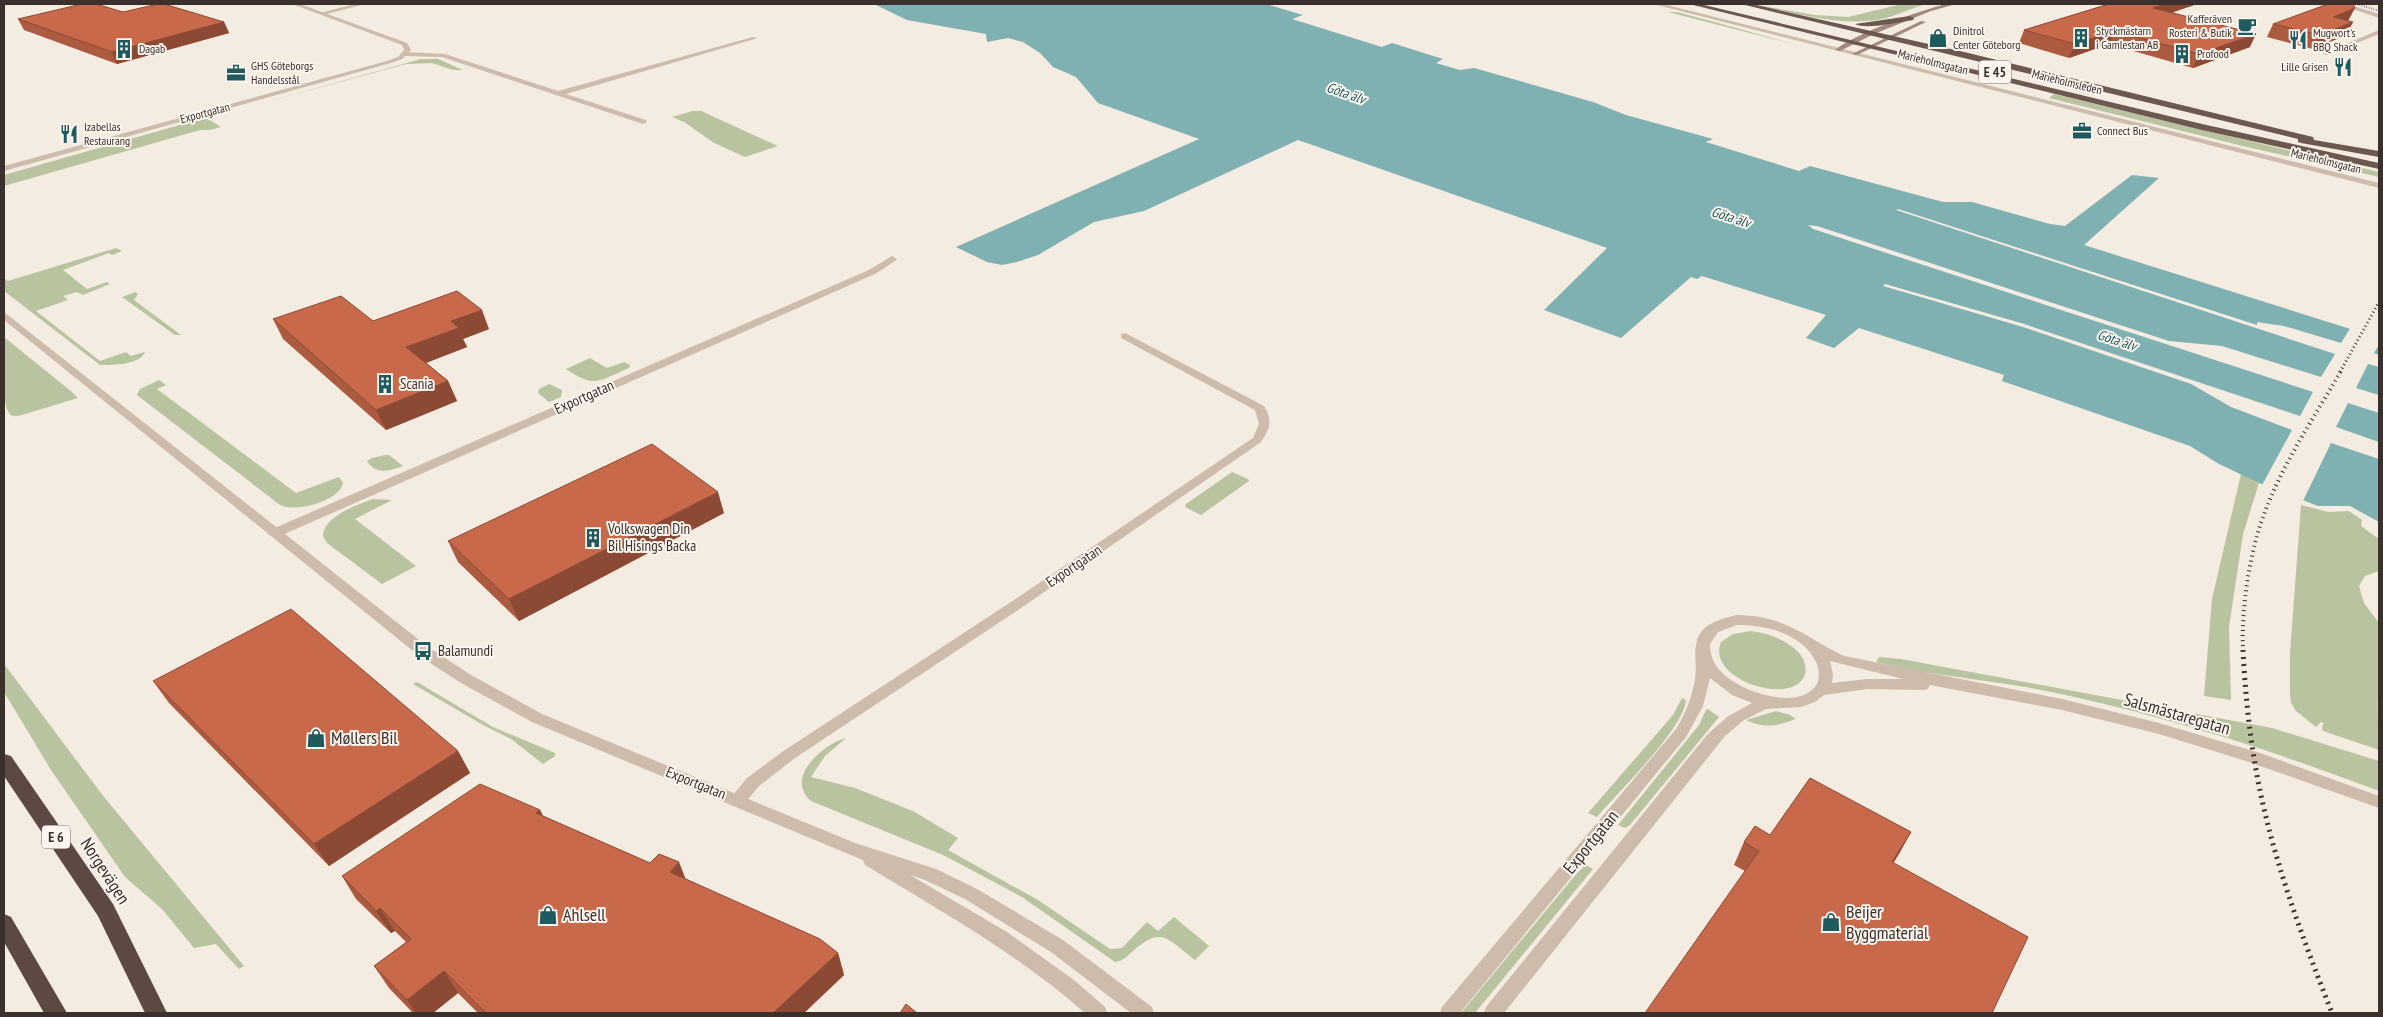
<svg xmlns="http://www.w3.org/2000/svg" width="2383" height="1017" font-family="'PT Sans Narrow',sans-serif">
<rect width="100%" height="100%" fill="#f4ebe1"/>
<path fill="#b8c4a0" d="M1751,4L1815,15L1848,17L1902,4H1927C1910,8 1893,18 1876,20C1835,26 1792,12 1751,4Z
M1668,12H1677L1711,21L1797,45Z
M421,59H438L463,70H453L432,63L406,64L238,110Z
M2054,94L2379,172V177L2247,147L2049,98Z
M693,111H701L778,146L745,157L714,143L684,122L672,117Z
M208,119L221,127L210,130H200L4,186V175L197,120Z
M116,248L122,251L112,255L109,253L63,270L87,289L107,282L110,284L83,295L77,292L63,296L68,300L36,311L100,361L126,352L131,356L145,352C140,365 112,365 100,365L4,291V278L8,281Z
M135,292L138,294L134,300L181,335H175L122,297Z
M4,337L72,392L78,398L22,415C18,416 14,417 11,415C0,407 4,352 4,337Z
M590,358L607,368L624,362L630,365L629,368C598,381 596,389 566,369Z
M159,380L166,385L157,389L296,493L339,477L343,483C340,501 295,513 280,505L137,395L140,389Z
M549,384L562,390L561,397L549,402L538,393L539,389Z
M385,455H389L403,466C389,471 376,475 367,461L372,458Z
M1232,472L1248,479L1249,481L1201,515L1185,507L1186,504Z
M2241,474L2259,483L2243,534L2229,627L2231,700L2204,696L2212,599Z
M373,499L392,500L355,519L416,566L382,584L327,543L323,536C324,516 357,505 373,499Z
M2301,505L2329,512L2349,511L2362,520L2361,526L2379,539V571L2365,576L2359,586L2364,603L2379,623V690C2376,696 2379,739 2379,750L2326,732L2322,730L2323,723L2321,722L2316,727L2296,711L2291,703L2290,695V653Z
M1751,631C1769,633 1787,640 1799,653C1804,659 1807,667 1805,674C1795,708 1705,680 1721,642L1733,634Z
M1879,657L1901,659L2272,728L2379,761V791C2268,749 2157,713 2041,690C1987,679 1930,676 1876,662Z
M4,664L104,797L244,966L239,969L216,944L194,948L162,909L125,877L51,770L4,692Z
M417,682L493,727L555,753V756L543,764L511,739L483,725L413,684Z
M1682,698L1686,700C1683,730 1619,791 1597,817L1588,813L1673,715Z
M1708,709L1719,717L1630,825L1625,828L1618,825L1699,725L1706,710Z
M1776,711L1790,715L1796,719C1776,726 1765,729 1746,720Z
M846,738L825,756L811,777L855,788L913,811L958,838L948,850L1038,900L1110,949L1122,948L1147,922L1158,931L1174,917L1209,946L1195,960C1167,939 1162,925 1132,952C1126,957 1123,961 1115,962L1022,897L943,855L811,801C784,778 823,744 846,738Z
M1586,865L1593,869L1475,1013H1461L1577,873Z"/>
<path fill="#7fb0b2" d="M874,4H1266L1303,15L1292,19L1382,47L1392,43L1443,59L1436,63L1460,70L1474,68L1593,102L1626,115L1713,139L1706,142L1799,171L1810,166L1943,202H1972L2050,224L2065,226L2132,175L2159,178L2084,245L2379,338V522L2350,506H2318L2259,483L2219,464L2190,446L2002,381L2004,375L1859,328L1834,348L1806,338L1826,315L1702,276L1697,279L1691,277L1621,338L1544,310L1607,248L1298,140L1144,211L1094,222L1038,255L1017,262L1002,265L987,262L956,247L1199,139L1098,103L1076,77L1053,67L1040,53L1023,42L1008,38L987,42L986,34L907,20Z"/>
<path fill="#f4ebe1" d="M1898,209L2257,325V322L2284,326L2341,343L2351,327L2379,336V345L2374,353L2379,355V367L2368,364L2356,388L2379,395V413L2348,403L2336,427L2379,442V459L2331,443L2302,503L2261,487L2292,430L2231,407L2191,384L2023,327L1883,286L1885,284L2021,323L2300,416L2313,392L1813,229L1808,225L1817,226L2169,341L2222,346L2321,377L2335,354L1896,210Z"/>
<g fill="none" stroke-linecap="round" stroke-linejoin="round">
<path fill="#cdbbac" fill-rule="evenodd" d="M355,4H365L323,15L320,13Z
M1653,4H1663L2379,183V188Z
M2338,4H2347L2379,14V18Z
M2379,30V34L2327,55L2322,54Z
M753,37L758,38L566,94L646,120L647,122L643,124L442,57L405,56L402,54L405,52L445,54L558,91Z
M892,256L897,259L895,261L875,274L280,536H270L269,533L270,530L869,270Z
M1125,333L1264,406C1273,420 1270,429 1261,442L1024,606L795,758L759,786L743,805L737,806L731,805L729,800L747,778L785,750L1014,600L1253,438L1259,424L1255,410L1121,338V334Z"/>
<path fill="#cdbbac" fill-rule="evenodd" d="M292,4H300L407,43L411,50L402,59L391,63L4,171V166L387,61L398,57L404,50L402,45Z
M4,312L428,647L471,675L542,714L855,843L936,869L977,889L1063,940L1152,1007L1154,1013H1131L1051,952L965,899L925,880L910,875L1007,932L1074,980L1105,1007L1107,1013H1085C1018,954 941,911 865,865L863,860L532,722L461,683L418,655L4,320Z
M1737,615C1787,616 1803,636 1844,656L2062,699L2159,723L2260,753L2379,796V808L2249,762L2159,734L2062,710L1930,685L1928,689L1923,690L1868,689L1824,695L1815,702L1801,707L1766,709L1744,720L1725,736L1504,1013H1484L1486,1007L1707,735L1727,717L1752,703L1732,695L1710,678L1703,706L1686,737L1460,1013H1440L1442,1007L1676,729C1686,713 1692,697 1695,679C1697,668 1694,653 1696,645C1699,624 1720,619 1737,615ZM1737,625C1766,625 1802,633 1816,662C1819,668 1820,678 1817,684C1802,709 1754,695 1736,683C1721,674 1710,663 1710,644L1718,632ZM1830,661L1903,679H1868L1832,683L1833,674Z"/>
<path fill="#a18a7d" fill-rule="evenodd" d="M1946,4H1956L1931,11L1874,34L1840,51L1835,50C1856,33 1919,11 1946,4Z
M1921,21L1926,22L1857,55L1852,54Z"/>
<path fill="#6c584f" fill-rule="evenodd" d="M1689,4H1700L2202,124L2379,163V169L2202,130Z
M1741,4H1752L1964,52L2313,137L2314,140L2379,151V157L2301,143L2298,142V139Z
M1910,16L1914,18L1913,20C1900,22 1865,30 1855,24Z"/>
<path fill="#5c4a42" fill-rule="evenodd" d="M4,754L11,756L113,904L167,1013H145L98,916L4,776Z
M4,914L11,917L67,1013H44L4,942Z"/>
<path stroke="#3b302b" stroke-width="2" stroke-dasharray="0.5 2" stroke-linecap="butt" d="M2357,4L2379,11"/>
<path stroke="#3b302b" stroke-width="3" stroke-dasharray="1 3" stroke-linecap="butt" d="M2340,372L2379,302"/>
<path stroke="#3b302b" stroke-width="4" stroke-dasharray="1 4" stroke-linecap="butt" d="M2243,651C2241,607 2250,549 2266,509C2285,460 2315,416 2341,371"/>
<path stroke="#3b302b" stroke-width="5" stroke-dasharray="2 5" stroke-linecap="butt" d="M2243,650C2245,690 2249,730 2256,770C2271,854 2301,934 2332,1013"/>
</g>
<path fill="#ac5a40" d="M2109,4H2197L2172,12L2250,47L2193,68L2109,44L2069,58L2019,43L2024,30Z
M123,12L224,22L229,33L117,64L24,30L18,19Z
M2353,22L2346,35L2313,49L2267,37L2273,24Z
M273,319L373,321L489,329L463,339L467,347L426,363L448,381L457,401L386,430L283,339Z
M724,513L519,621L458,562L448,541Z
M153,681L458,751L470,773L329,866L169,703Z
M540,810L543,816L686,879L838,953L844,975L804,1013H478L458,993L433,1013H413L389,988L374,966L406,942L395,931L391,933L356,899L342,876Z
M1911,832L1893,863L1745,871L1734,865L1744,842L1770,835Z"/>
<path fill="#8c4a34" d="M2165,4H2197L2148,21L2153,8Z
M2355,8L2348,21L2333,17Z
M224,22L229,33L117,64L112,52Z
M2353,22L2346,35L2313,49L2320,35Z
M2115,31L2109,44L2069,58L2075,44Z
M2256,34L2250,47L2193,68L2199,54Z
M482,310L489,329L463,339L467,347L415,367L406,347L451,321Z
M448,381L457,401L386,430L376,410Z
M718,492L724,513L519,621L509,599Z
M458,751L470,773L329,866L314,844Z
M540,810L551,833L536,813Z
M1911,832L1899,854L1880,884L1892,862Z
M679,862L688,885L670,872Z
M380,908L395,931L391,933L376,911Z
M838,953L844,975L804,1013H773Z
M444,971L458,993L433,1013H416L407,1000Z"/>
<path fill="#c8694b" stroke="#8c4a34" d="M82,4H96L123,12L158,4H164L224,22L112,52L18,19Z
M2109,4H2165L2153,8L2256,34L2199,54L2115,31L2075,44L2024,30Z
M2328,4H2353L2355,8L2333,17L2353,22L2320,35L2273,24Z
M457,291L482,310L451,321L459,328L406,347L448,381L376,410L273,319L341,296L373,321Z
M652,444L718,492L509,599L448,541Z
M291,609L458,751L314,844L153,681Z
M1810,778L1911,832L1892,862L2028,937L1992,1013H1645L1759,851L1744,842L1755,826L1770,835Z
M480,784L540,810L536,813L650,863L659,854L679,862L670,872L820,939L838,953L773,1013H486L444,971L407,1000L374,966L411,939L380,908L376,911L342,876Z
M906,1004L917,1013H900Z"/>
<defs>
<g id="cafe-bare" transform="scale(1.5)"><path d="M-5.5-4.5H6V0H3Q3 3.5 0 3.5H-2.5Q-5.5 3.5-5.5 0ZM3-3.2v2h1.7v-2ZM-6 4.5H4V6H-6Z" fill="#1f5a5e" stroke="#fbf5ee" stroke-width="2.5" paint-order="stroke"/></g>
<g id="shop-bare" transform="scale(1.5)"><path d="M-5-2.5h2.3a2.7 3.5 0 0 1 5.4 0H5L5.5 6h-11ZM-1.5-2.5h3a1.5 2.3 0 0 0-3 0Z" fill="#1f5a5e" stroke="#fbf5ee" stroke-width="2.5" paint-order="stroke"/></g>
<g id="building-bare" transform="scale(1.5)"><path d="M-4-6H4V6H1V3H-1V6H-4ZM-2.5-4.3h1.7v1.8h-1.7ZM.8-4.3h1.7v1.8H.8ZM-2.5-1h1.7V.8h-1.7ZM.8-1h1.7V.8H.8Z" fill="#1f5a5e" stroke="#fbf5ee" stroke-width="2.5" paint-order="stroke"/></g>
<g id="restaurant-bare" transform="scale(1.5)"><path d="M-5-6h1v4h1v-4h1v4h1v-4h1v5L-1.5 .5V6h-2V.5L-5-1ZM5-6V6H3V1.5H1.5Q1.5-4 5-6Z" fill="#1f5a5e" stroke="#fbf5ee" stroke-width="2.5" paint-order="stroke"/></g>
<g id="office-bare" transform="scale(1.5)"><path d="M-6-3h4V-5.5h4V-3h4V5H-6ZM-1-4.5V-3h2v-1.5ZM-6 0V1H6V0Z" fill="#1f5a5e" stroke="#fbf5ee" stroke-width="2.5" paint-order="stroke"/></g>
<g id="bus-bare" transform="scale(1.5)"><path d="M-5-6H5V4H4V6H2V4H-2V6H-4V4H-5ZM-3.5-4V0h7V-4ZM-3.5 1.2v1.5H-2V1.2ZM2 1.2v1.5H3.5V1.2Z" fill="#1f5a5e" stroke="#fbf5ee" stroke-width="2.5" paint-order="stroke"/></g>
</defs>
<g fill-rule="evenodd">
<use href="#cafe-bare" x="2247" y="26"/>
<use href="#shop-bare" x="1938" y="38"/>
<use href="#building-bare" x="2081" y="38"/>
<use href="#restaurant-bare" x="2298" y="40"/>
<use href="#building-bare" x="124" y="49"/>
<use href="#building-bare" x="2182" y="54"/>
<use href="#restaurant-bare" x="2343" y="67"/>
<use href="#office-bare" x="236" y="73"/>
<use href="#office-bare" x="2082" y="131"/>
<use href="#restaurant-bare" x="69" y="134"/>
<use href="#building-bare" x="385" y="384"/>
<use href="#building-bare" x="593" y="538"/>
<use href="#bus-bare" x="423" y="651"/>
<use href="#shop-bare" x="316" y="738"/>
<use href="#shop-bare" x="548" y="915"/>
<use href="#shop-bare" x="1831" y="922"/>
</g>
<g text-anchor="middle" stroke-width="4" stroke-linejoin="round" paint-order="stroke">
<g font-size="12" fill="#3b302b" stroke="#fbf5ee" text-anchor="start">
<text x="2232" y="23" text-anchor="end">Kafferäven<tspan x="2232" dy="14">Rosteri &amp; Butik</tspan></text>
<text x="1953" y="35">Dinitrol<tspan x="1953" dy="14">Center Göteborg</tspan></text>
<text x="2096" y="35">Styckmästarn<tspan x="2096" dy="14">i Gamlestan AB</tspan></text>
<text x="2313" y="37">Mugwort's<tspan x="2313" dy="14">BBQ Shack</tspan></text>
<text x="139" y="53">Dagab</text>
<text x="2197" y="58">Profood</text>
<text x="251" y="70">GHS Göteborgs<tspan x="251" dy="14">Handelsstål</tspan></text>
<text x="2328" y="71" text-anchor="end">Lille Grisen</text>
<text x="84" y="131">Izabellas<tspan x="84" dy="14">Restaurang</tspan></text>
<text x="2097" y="135">Connect Bus</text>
</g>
<g font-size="12" fill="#3b302b" stroke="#fbf5ee">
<text transform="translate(1933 62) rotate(14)" y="4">Marieholmsgatan</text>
<text transform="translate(2067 82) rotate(14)" y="4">Marieholmsleden</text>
<text transform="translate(205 113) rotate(-15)" y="4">Exportgatan</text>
<text transform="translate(2326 161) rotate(14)" y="4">Marieholmsgatan</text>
</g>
<g fill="#fbf5ee" stroke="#756b66" stroke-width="1">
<rect x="1979" y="60.5" width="32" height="23" rx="4"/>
<rect x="42" y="825.5" width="28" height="23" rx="4"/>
</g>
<g font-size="14" font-weight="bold" fill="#3b302b">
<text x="1995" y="77">E 45</text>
<text x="56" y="842">E 6</text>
</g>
<g font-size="14" font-style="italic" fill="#1f5a5e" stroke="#fbf5ee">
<text transform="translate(1346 93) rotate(19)" y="5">Göta älv</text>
<text transform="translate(1731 217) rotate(18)" y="5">Göta älv</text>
<text transform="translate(2117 340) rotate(18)" y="5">Göta älv</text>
</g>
<g font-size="15" fill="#3b302b" stroke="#fbf5ee" text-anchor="start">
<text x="400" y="389">Scania</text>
<text x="608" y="534">Volkswagen Din<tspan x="608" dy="17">Bil Hisings Backa</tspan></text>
<text x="438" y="656">Balamundi</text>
</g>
<g font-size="15" fill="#3b302b" stroke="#fbf5ee">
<text transform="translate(584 397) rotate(-24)" y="5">Exportgatan</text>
<text transform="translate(1074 566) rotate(-34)" y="5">Exportgatan</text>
<text transform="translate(696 783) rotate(22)" y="5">Exportgatan</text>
</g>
<g font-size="18" fill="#3b302b" stroke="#fbf5ee">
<text transform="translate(2177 714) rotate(16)" y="6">Salsmästaregatan</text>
<text transform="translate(1591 842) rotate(-51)" y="6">Exportgatan</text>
<text transform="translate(105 871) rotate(57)" y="6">Norgevägen</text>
</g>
<g font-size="18" fill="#3b302b" stroke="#fbf5ee" text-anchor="start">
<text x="331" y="744">Møllers Bil</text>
<text x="1846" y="918">Beijer<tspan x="1846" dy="21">Byggmaterial</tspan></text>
<text x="563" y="921">Ahlsell</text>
</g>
</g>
<rect width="2383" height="1017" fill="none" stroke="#3b302b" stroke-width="10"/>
</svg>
